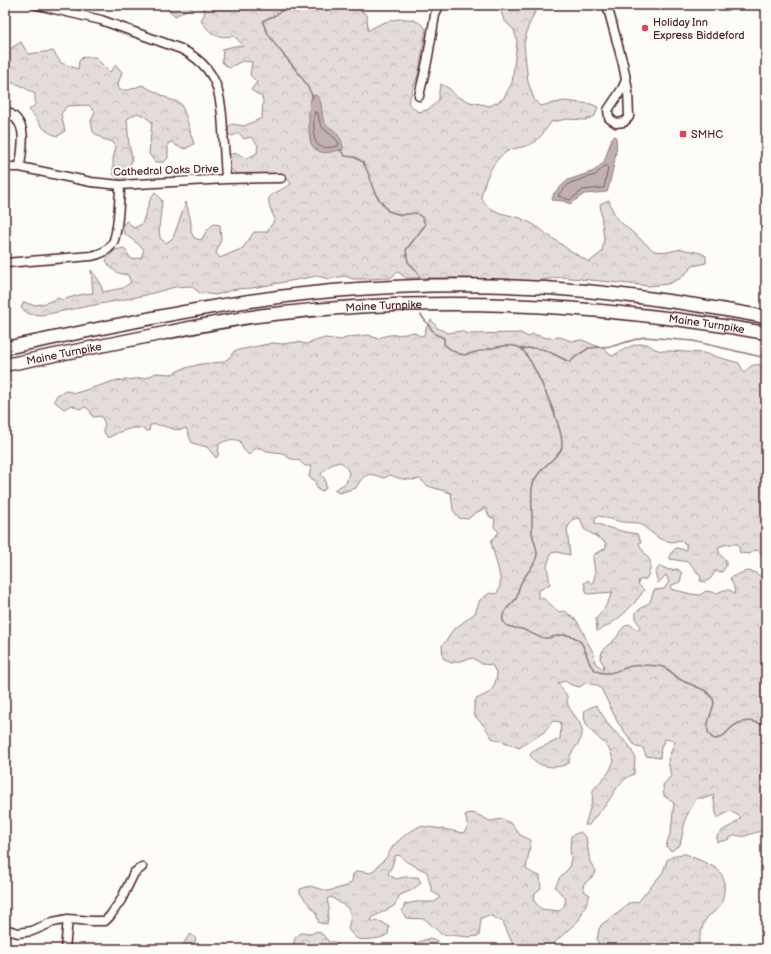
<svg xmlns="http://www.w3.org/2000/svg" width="771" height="954" font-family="'Balsamiq Sans',sans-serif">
<defs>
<pattern id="forest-crowns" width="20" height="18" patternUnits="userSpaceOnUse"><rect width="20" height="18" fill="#e3dcda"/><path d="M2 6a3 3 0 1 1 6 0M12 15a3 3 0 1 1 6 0" fill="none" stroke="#c4bcbb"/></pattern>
</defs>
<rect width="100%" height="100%" fill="#fdfcf7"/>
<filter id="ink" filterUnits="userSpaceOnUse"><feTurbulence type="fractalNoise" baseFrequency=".025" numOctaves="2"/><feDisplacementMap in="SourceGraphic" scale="8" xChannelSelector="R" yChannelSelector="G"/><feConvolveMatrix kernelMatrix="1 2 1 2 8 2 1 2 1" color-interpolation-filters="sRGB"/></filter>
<g filter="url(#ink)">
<path fill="url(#forest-crowns)" stroke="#967e82" d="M168,5H196L175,16L167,8Z
M201,5H351L367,15L368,31C383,20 413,11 426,29L419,72L408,103L418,112C429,110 432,108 439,99V91L441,84L450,89L456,96L470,102L490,106L503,99L512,83L517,41L514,30L504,20L501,11L508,5H527L537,8L528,27L524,44L528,82L534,99L540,106L564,101L591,104L598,107L595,116L586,120L567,119L551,122C546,129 540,139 533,143C525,148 514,147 506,152C491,162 485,180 481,197L488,207L500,213L520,218L533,224L569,250L589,262L602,252L604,239L600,204L609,200L611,207L617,219L654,251L668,252L681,249L701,253L706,256V263L693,266L681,278L668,284L649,286L561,277L537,281L466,278H406L398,272L390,278L365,279H353L345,276L329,279L317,276L252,288L236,289L216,295L200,293L191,286L175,287L142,296L42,315L29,314L21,308L24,302C36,308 46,303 58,298L62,300L79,295L93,293L91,270L100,282L103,292L123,288L131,282L128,275C117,274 111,270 106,260L115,250L124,248L131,259L141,258L144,249L124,233L122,225L127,221L134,228L142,224L150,200L155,192L162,201C161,214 158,226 160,238L166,243L173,238L186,202L191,222V232L194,238L201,240L208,229L214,224L220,225L221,239L216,253L220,258L243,248L254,232H267L275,219C261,191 272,197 291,184L285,175C269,172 253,174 238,176L229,167L228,155L237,153L246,159L257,153L258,145L251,137L244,139L239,133L232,136L226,133L228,127L232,124L244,126L262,118L263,101L262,97L251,90L257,82L250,75L252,62L242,61L229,68L222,62L223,49L234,46H244L234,36C215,38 213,36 201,21L205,12Z
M21,42L28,54L53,51L61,63L78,69L79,61L83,57H95L110,72L116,65L122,72L118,84L119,90H129L142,85L169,99L180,103C187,115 189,130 194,144L185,149L177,146L172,142L168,143V158L164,162H155L149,154L152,122L144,116L137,113L127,119L129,145L132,157L129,174L122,181L113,174V159L116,147L113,142L103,139L93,132L91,121L95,112L89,105L67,106L61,114L65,131L58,136C40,131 41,122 29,110L35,105V94L20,85L5,81V52Z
M431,320L434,323L437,328L442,330L447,333L462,331L467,334L521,333L528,337L533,334L547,338L560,337L571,341L582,340L606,350L608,353L612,356C622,351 634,342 647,344C650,345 652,348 655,349C660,351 665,351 670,351L703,353L739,363L744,373C750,365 756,362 766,367V557L763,555L758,550L753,551L750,554L740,553L738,544H728L718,547L720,555L726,560V566L722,572L716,571L711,578L706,582L700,581L701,577L689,562L670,559V554L676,548L686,550V544L680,540L672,542L660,539L639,523L622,522L599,516L595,518V523C609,528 623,532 637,534L641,542L639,543C646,561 657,557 646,579L639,580L638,584L644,590C633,607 616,623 597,631L596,619L604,609L613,592L587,594L584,583L588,580L592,584C598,571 593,569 593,555L606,548L605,542L584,529L580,518L573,519L567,529L570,555L557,552L551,553L547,566L550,584L538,591V598H543L559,612L565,611L577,621L583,632L587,641L594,654L595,663L603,669L604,665L600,659C603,647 605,648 613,641C621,634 618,629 629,624L636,629H640L639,624L636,620V612L650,602L654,590L664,589L669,582L666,575L658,583L655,572L660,566L669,570L678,569L682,573L680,582L672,585L671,589L691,594L700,595L706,591L717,593L724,590H730L735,594L734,587L730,578L746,571L754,572L766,580V831C762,833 760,831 757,832C746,835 746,838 735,835L727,840L717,842V836C725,826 733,828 741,817L730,811L717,818L713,795L706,798H697L686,817L680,845L671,851L666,846L671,831L674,803L664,796L663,785L671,776L668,760L675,741L665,739L661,747L660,758L646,756L643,748L636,747L618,723L602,690L597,685L585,683L580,687L571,685L565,681L558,683L567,696C565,710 580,717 582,730C584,744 568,750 569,763C560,769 541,768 534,760C532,759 531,757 530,755L533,751L560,739L561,722L553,721L544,732L519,748L507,743L492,738L485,727L474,715V705L476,699C492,692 494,691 497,674L492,665L482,664L473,658L451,663L443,658L442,645L447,640L452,631L475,613L480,600L490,593L496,594C498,592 500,588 500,585C502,576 493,553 491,541L499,532L494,527L495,519L490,517L485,508L474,514L468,519L459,518L453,510L451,493L428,486L420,479C408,481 400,479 390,475L384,478C368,472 364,473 356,488L339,493L334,490L346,483L349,473L346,467L341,462C332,463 325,468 321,475L325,479L326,488L323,491L318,490L314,480L309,477L311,466H305L300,461L289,458L282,453L267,451L261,448H256L249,455L243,449L240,441C232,438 227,440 219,444L218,456L216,458L207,447L192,443L186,428C173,434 164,422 150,425L149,431C145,431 143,429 140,428C128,427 117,433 108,438L103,431L105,424L101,416L93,417L90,411L86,407L79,409L72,405L64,409L54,401L57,395L66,391L76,393L114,381L146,378L156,373L172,374L182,369L201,364L223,362L229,358L234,351L273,343L282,344L298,342L306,344L325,338L341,340L349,337L369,335L378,339C387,332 402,337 413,332L420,336L424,335L426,328Z
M596,705L611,728L628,744L635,757L634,774C618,781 615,792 605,806C600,812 593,818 589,825H585L592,802L593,790L609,772L614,761C612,757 611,752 609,749C600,736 580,728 585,710Z
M469,813L476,814L490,821L502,819L512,824L520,835L531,840L526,869L534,874L540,876L541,888L535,893L534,901L541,909L559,911L564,906L566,899L555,887L560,877L569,868L571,858L570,849L571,836L580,832L586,837L590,862L596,871L594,875L583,885L585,892L590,895L579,920L554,943V949H515L503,922L489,915L481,918L479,936L468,937L441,934L425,919L406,918L402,911L405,904L416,902H435L440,897L432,891L427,872L407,862L399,855L395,856L392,866L388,874L396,879L405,877H418L421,883L412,890L400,895L394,906L373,917L371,921L382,922L389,927L388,934C382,938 380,938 373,939C358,940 357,941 348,929L351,916L348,908L331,897L327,899L329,908L327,924L319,923L316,913L300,893V889L310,886L328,891L347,886L352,881L353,874L358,871L371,873L386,858L393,846L406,834L420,826L443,829L463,833L468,827L465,815Z
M686,854C696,859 708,863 717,869C727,877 725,894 721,904C717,912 709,914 706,919C701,927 700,940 697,949H601L597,940L599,929L602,924L621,911L628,903L638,902L663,872L667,860L675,855Z
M317,931L322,934L329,942H335L339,947L338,949H292L295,938L301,933L311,934Z
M191,934L196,939L192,949H179C185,945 185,938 191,934Z
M430,938L437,941L439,946L437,949H407L411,945Z"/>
<path fill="#c0b1b1" stroke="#91777b" d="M316,95C324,102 320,112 324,122C325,125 328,126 331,128C338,133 343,141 343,150C335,150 328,154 321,152C316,150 313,148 311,143C308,134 308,105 312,96Z
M615,136C620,144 611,176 609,186L607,192L584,194L570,204L563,201L552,200L554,193L568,180L594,171L604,162L612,138Z"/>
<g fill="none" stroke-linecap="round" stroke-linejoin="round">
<path stroke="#795961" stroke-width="1" d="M315,112L318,113C319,118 319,124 323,128C329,134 335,136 339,144L338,146C320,150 313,147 314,128C314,123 313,117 315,112Z
M605,166H607L608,168L604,188L583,190L570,200L558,196L559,194L570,183L595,175Z"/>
<path stroke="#91777b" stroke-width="1.5" d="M290,5L274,16L264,20L263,23C274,51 302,69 313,98
M340,150L345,156L354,157L363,162L370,177L372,186L376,195L388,211L401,215L416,213L423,218L425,225L406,250L408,262L416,270L420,277
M421,315L435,334L444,338V344C450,350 456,354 465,355C477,352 505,343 515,346C519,347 523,349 525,353C535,367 568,435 561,450C559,454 555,456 553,459C544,467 534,476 532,488C531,497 532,506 532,515C532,521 532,527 532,533C534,543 539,550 536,559C532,570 522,577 519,588C518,591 518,596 516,599C511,605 497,615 505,624C508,628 517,628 522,629C530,632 539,639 547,638C555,637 563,633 571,636C591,642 583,667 599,672C611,676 621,668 632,666C640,665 650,665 659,666C669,667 673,675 681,680C689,684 698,687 706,691L713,699L714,703C712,714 700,733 715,739C723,738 725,734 730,729C741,718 754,720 766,726
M521,349C530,348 539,347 547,351C555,354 562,359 570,362L578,355L589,348L613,346L644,337L693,341L766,358"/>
<g stroke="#4a1f2b" stroke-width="11">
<path id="minor" d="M37,5L101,20L181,49C217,67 221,92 223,129C224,146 225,162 226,179
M607,5L623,64L628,90L629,117L624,122L616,123L609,118L608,110L622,89L626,80
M419,96L427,62L435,15L439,5
M5,111C30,122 22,145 20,167
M5,167H20L91,182L120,185L226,179L281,178
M5,263L91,256C115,252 116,238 118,217C119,206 120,195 120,185
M5,929L18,933L32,931L53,922L68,919L92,921H105L110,916L121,900L134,873L142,867
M65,949L68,919"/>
</g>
<g stroke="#4a1f2b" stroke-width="15">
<g id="highway">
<path d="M5,348C113,326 222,301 332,291C416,284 502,283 586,291C647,297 706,306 766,317"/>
<path id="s1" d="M5,365C57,355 108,344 160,334C198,326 236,318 274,314C439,295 603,304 766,333"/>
</g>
</g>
<use href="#minor" stroke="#fdfcf7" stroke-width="8"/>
<use href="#highway" stroke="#fdfcf7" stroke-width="12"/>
</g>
</g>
<g fill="#d1495b" stroke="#fdfcf7" stroke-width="1.5">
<circle cx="645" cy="28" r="4"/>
<rect x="679" y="130" width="8" height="8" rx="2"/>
</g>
<g text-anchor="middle" stroke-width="4" stroke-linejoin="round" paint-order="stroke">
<g font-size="11" fill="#4a1f2b" stroke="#fdfcf7" text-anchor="start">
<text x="653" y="26">Holiday Inn<tspan x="653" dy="13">Express Biddeford</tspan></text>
<text x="691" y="138">SMHC</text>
</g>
<g font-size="11" fill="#4a1f2b" stroke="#fdfcf7">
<text transform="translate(166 170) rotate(-2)" y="4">Cathedral Oaks Drive</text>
<text dy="4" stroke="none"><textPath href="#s1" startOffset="384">Maine Turnpike</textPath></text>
<text dy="4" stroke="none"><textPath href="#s1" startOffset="708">Maine Turnpike</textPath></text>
<text dy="4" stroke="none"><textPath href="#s1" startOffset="60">Maine Turnpike</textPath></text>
</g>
</g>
<rect width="771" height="954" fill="none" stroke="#fdfcf7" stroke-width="20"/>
<rect x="10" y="10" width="751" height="934" fill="none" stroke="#4a1f2b" stroke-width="1.5" filter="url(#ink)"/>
</svg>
